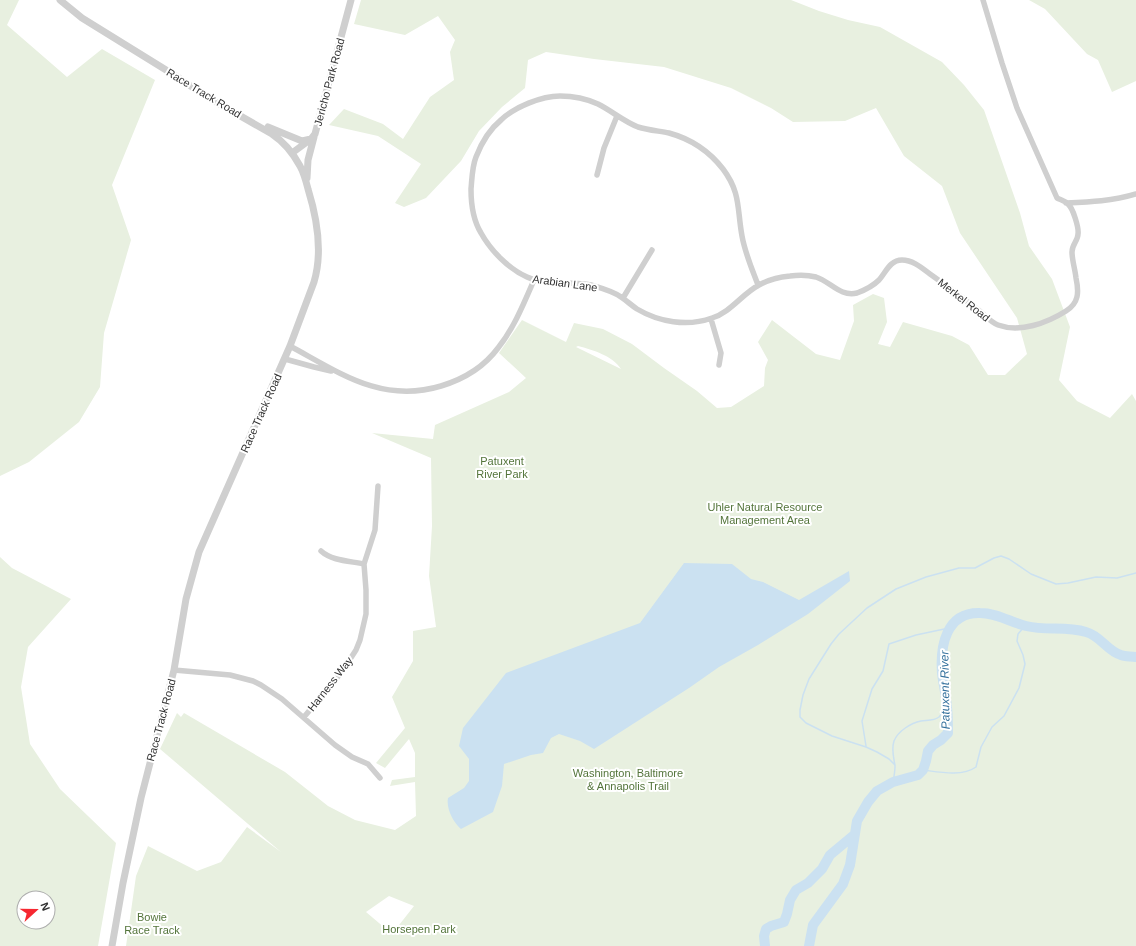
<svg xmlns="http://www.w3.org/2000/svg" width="1136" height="946" font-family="Helvetica,sans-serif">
<rect width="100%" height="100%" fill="#fff"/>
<path fill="#e8f0e0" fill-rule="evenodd" d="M0,0H19L7,25L67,77L102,49L155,80L112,185L131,240L104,333L100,387L79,422L29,462L0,476Z
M361,0H791L819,11L848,20L880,27L942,62L964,85L984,110L1020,213L1029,246L1052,279L1070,327L1059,380L1077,401L1110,418L1132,394L1136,401V946H126L136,876L148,846L197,871L221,862L247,827L281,852L160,749L177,713L181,717L184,713L285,772L328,806L355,820L395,830L416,816L415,782L390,786L392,780L415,777V753L409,739L385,768L376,763L405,728L392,697L413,661V631L436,627L429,576L432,526L431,458L372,433L433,439L435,425L509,392L526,378L499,353L522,320L566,342L574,323L603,329L632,344L664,368L697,391L717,408L731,407L764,386L765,368L768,360L758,342L772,320L816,354L840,360L854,321L853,305L873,294L884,298L887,322L878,344L890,347L903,322L952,336L969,345L988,375H1005L1027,354L1017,318L960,233L942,186L904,156L876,108L845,121L793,122L771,108L731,88L664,67L594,59L546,52L528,60L525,88L502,107L479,131L461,161L426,198L404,207L395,203L421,164L378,136L329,125L344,109L383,124L403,139L430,97L454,80L450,52L455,40L438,16L405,35L354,24ZM578,346C593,350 613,356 621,369L576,347ZM389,896L414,906L392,934L366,912Z
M1029,0H1136V81L1112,92L1098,60L1087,54L1045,9Z
M0,557L12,568L71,599L28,647L21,687L30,744L60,789L116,843L98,946H0ZM24,898H48V922H24Z"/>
<path fill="#cbe1f1" d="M684,563L732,564L751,579L763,582L799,600L849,571L850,581L808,614L758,645L719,667L689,688L594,749L580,741L559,734L551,738L543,753L531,755L504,764L502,786L493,812L461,829C453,822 446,808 448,798L464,788L469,781V759L459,746L463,728L506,673L640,623Z"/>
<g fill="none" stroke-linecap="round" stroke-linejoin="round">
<path stroke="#cbe1f1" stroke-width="1.5" d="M866,746L862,721L872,689L883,671L889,644L916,635L949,628
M895,765L889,759L877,752L866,747L832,736L806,723L800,717V710L803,695L809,679L831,644L839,634L867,608L896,589L926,577L959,568H975L994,558L1001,556L1009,559L1031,574L1056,584L1068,583L1096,577L1117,578L1136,573
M923,770C939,772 962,777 976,767L981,747L992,727L1004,716L1019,688L1025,664L1023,655L1017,641L1018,634L1025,626
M893,782C894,777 895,772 895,766C894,758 891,750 894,741C898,731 911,723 921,721C926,720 934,721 939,717C943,713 945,705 946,700"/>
<path stroke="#cbe1f1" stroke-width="10" d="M765,946L764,936L766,929L771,926L784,922L787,914L790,900L796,890L808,883L822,869L830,855L854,835
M809,946L813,925L843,884L850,865L857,821L868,802L877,791L893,782L918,775L923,770L926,761L928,751L933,745L941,740L948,733C948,722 948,711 946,699C945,690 943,682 942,673C940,646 946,612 980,613C997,613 1010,622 1026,626C1046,631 1066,626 1086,632C1101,636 1107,651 1121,655C1125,657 1131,656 1136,657"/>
<path stroke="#cfcfcf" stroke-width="5.5" d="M597,175L604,148L617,116
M1066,203C1090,202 1113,201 1136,194
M758,285C752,269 745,253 742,236C737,209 741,193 723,169C709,151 691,139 669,133C659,131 648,130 638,127C623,121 612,111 598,104C587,99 573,96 560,96C542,96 514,107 501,120C490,129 481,144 476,157C472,167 472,179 471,189C471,205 473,220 481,233C491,251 509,269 527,277C546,286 571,281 591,285C601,288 613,291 621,297C627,301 631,305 637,309C659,322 687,327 712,318C731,312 742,294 759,285C768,280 780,277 790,276C798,275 808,275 816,277C831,282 840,297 857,293C865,290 873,286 879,280C886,272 890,260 902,260C913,260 922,268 930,274C946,285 962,297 977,309C984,314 990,322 998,325C1020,333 1047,323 1066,311C1079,303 1079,292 1076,278C1075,269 1072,260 1072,252C1072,244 1078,241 1078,234C1079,228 1073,208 1068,204C1065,201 1061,200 1057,198L1017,108L1002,63L983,0
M623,298L652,250
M711,319L721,353L719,365
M290,346C340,373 382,404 441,386C464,379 484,367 498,348C514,328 524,303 534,280
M285,359L314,367L331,371
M321,551C332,561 350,561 364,564
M174,670L230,675L253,681L261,685L282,699L335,745L352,757L368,764L380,778
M304,717L341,673L356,650L360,640L366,614V590L364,564L375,530L378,486"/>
<path stroke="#cfcfcf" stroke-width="7" d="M60,0L82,18L179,78L202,94L272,134C284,142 293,153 300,166C304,173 306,181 308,189C317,218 323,252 314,282L290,346L199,552L186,599L174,670L141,798L123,883L112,946
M268,127L302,141L311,139
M292,153L311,139L315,134L351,0
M307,178L308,160L314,137"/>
</g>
<g text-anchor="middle" stroke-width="4" stroke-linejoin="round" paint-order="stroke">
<g font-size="11" fill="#323232" stroke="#fff">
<text transform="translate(329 82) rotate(-75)" y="4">Jericho Park Road</text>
<text transform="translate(204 93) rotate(31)" y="4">Race Track Road</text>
<text transform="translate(565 283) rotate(8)" y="4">Arabian Lane</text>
<text transform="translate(964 300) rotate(38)" y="4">Merkel Road</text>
<text transform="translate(261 413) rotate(-66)" y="4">Race Track Road</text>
<text transform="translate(330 684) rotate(-52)" y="4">Harness Way</text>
<text transform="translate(161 720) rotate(-75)" y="4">Race Track Road</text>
</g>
<g font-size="11" fill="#53743a" stroke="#fff">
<text x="502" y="465">Patuxent<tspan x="502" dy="13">River Park</tspan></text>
<text x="765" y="511">Uhler Natural Resource<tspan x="765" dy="13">Management Area</tspan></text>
<text x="628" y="777">Washington, Baltimore<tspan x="628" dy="13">&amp; Annapolis Trail</tspan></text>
<text x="152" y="921">Bowie<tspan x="152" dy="13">Race Track</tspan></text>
<text x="419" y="933">Horsepen Park</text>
</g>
<g font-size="12" font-style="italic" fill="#37739e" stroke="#fff">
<text transform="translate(945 690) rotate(-91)" y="4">Patuxent River</text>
</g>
</g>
<g transform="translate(36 910) rotate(69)"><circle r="19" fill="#ffffff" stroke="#adadad"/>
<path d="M0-3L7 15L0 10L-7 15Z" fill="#f62831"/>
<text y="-6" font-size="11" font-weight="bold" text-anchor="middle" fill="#323232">N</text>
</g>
</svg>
